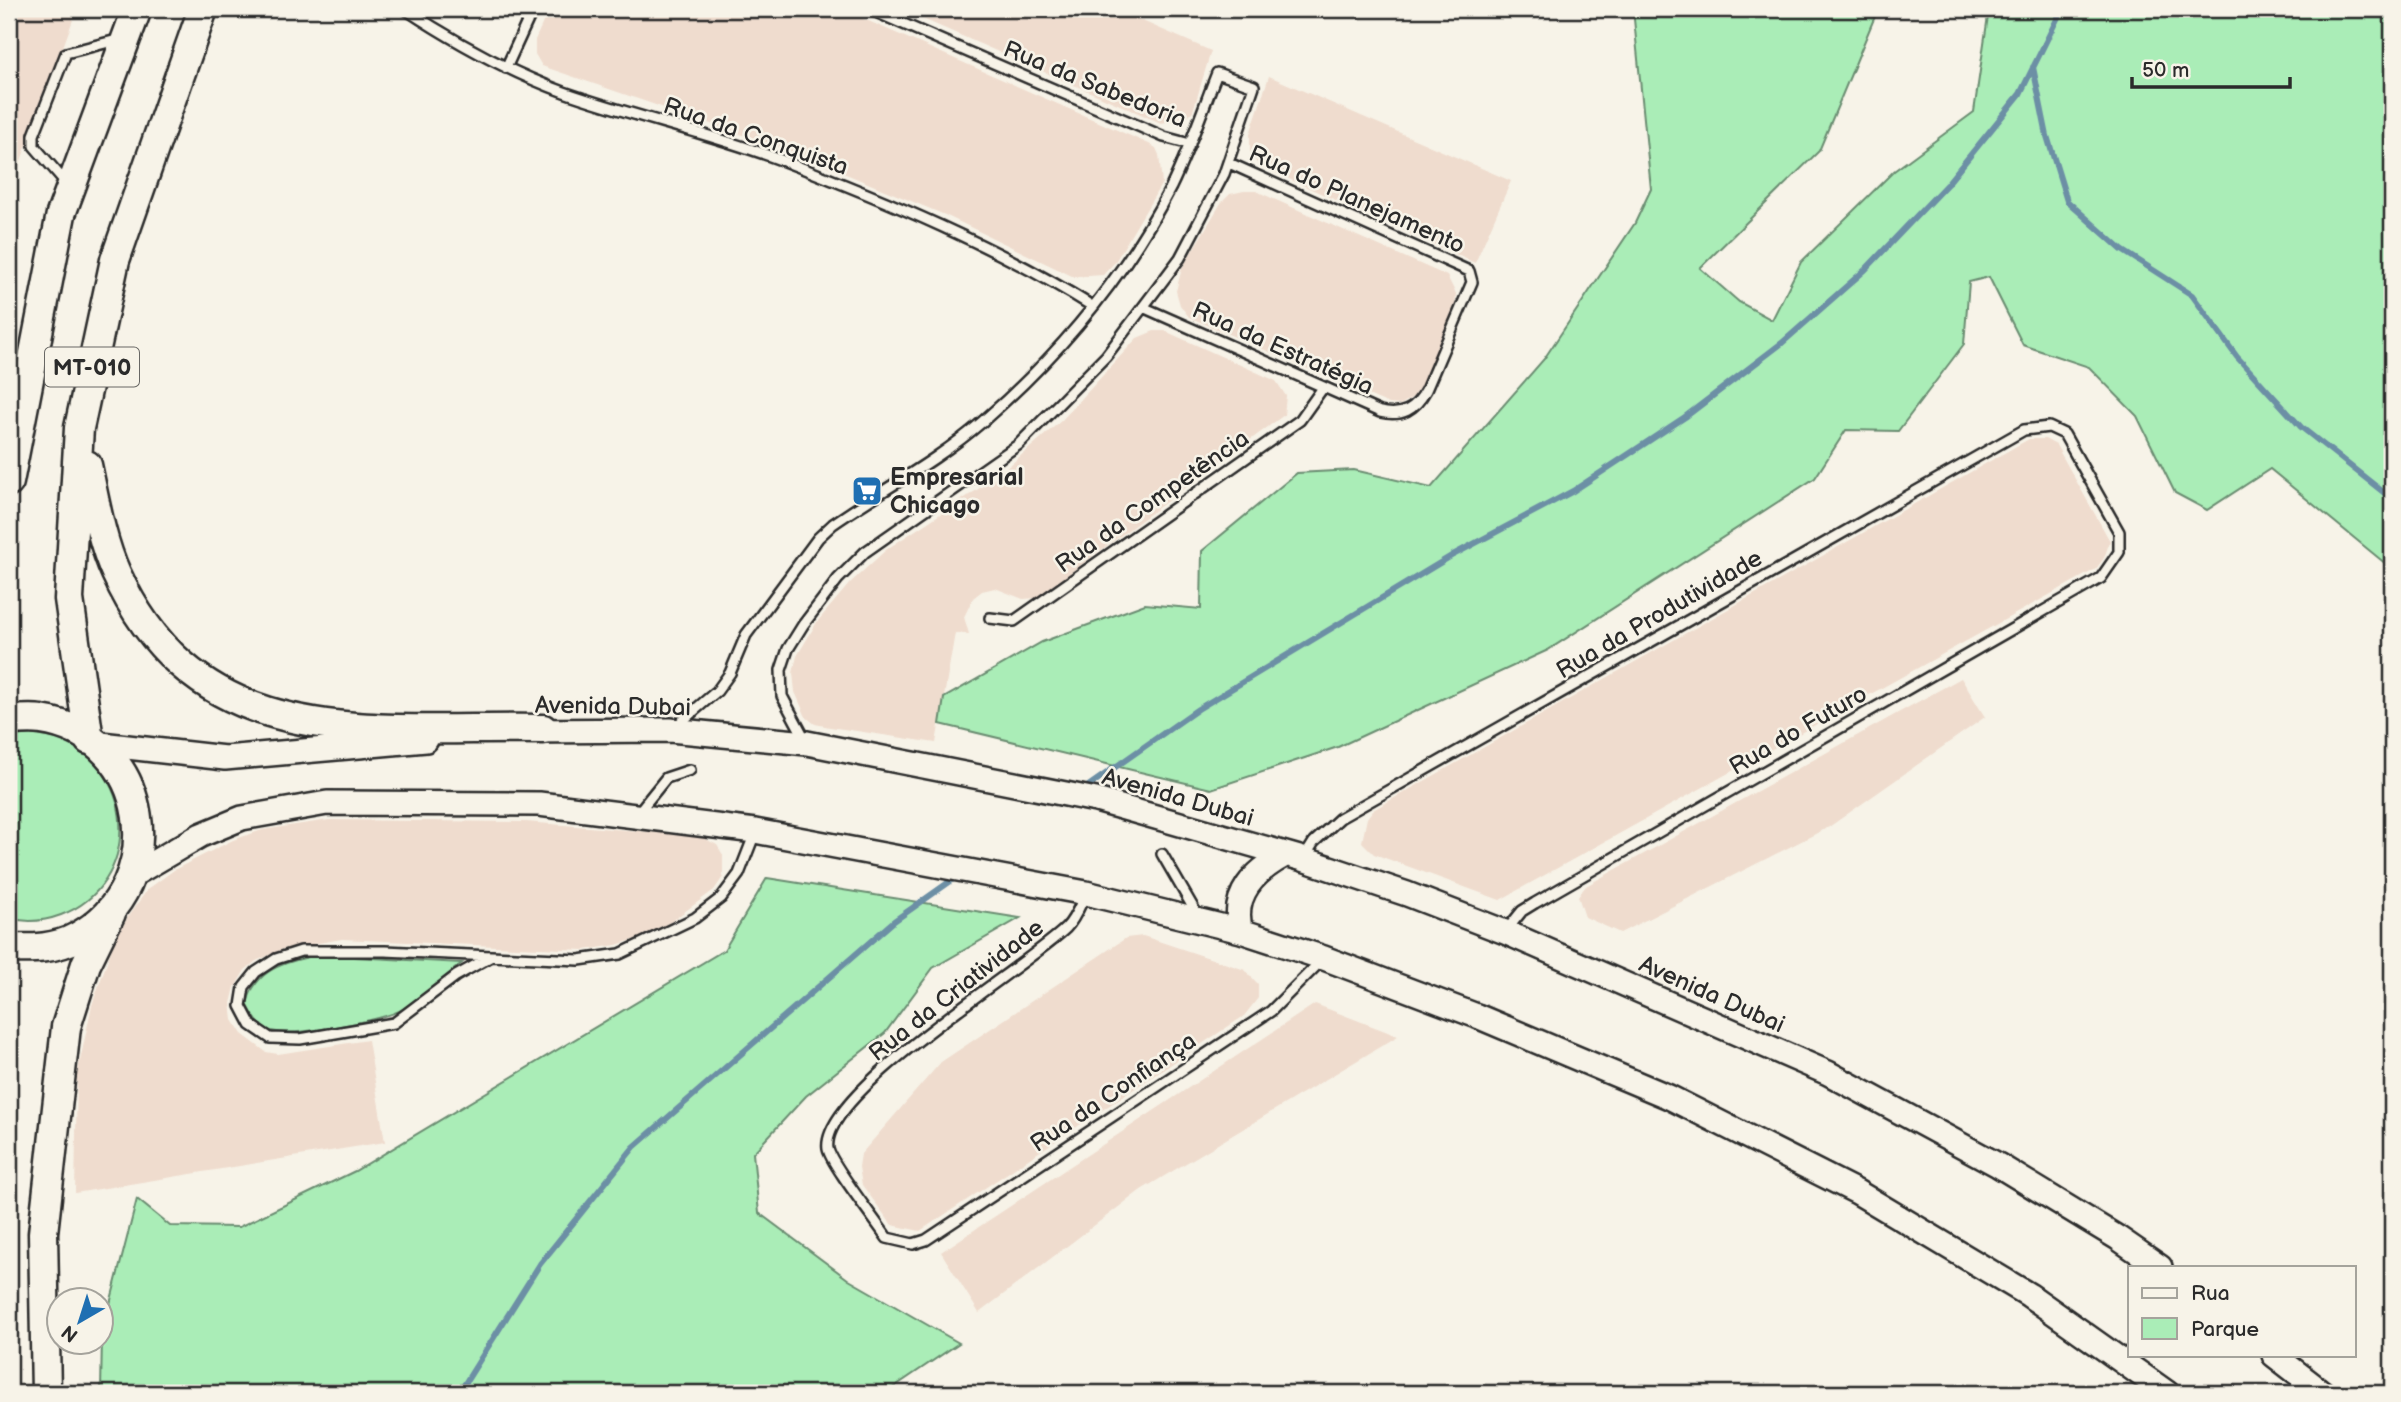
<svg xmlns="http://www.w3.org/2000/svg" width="2401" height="1402" font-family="'Balsamiq Sans',sans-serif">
<rect width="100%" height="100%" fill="#f7f3e8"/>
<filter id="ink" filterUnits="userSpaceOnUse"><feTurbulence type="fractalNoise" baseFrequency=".0143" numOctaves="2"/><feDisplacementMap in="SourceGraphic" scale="14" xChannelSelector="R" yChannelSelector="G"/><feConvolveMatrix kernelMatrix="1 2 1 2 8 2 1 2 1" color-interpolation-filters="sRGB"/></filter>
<g filter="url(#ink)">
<path fill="#efdcce" d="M9,9H77L12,185L9,184Z
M549,9H841L1149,144L1156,148L1159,155L1162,183L1115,262L1103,275L1074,277L945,215L795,153L542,66L535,54V40Z
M900,9H1115L1211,51L1193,111L1184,119L1161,123Z
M1269,76L1511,181L1475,263L1258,165L1250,151V134Z
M1244,191H1256L1447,276L1456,294L1455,305L1421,386L1413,397L1400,405L1389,404L1189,317L1180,305L1176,291L1182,268L1221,203L1230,194Z
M1154,331H1165L1276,381L1286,396L1284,415L1036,598L1023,599L995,588L982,591L973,598L964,617L969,634L955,633L936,743L830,727L815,724L806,717L795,692L793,673L797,656L817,622L850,583L887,549L995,478L1062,420L1137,338Z
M2029,439H2045L2056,445L2110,541L2104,558L2096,569L1500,900L1374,854L1362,842L1367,818L1373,810Z
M1961,678L1985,717L1829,827L1620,933L1585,917L1578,896L1586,886Z
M329,820L526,822L700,836L717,845L723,855V877L714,890L672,921L646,936L616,945L585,950L342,939L283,949L256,961L245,970L235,987L231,1003L233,1020L242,1034L266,1052L278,1054L368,1040L385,1142L75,1193L77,1075L92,1005L114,942L129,915L148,889L174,870L233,840L262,830Z
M1143,936L1245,970L1258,984V998L1244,1016L920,1231L892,1225L862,1185L859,1167L861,1154L941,1062L1126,938Z
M1315,1004L1398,1036L1141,1190L979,1313L941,1252Z"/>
<path fill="#aaedb7" stroke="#6a8c71" stroke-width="2" d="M1633,9H1878L1819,151L1700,268L1739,302L1772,320L1801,262L1894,171L1974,112L1989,9H2392V569L2270,469L2207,510L2175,493L2137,416L2089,367L2023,345L1989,277L1969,282L1964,344L1898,431L1846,430L1815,478L1548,650L1338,747L1211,789L940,724L944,698L1042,642L1145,604L1201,609L1202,551L1297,473L1354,470L1431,488L1544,359L1635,223L1651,189Z
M30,734C40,736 52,737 62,740C139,772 141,885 61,915C45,921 26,923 9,918V737Z
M767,878L1020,918L933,968L885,1033L806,1096L753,1153L759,1213L849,1280L959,1343L885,1393H101L102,1335L137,1199L170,1226L239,1227L355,1171L724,950Z
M318,955L462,963C443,978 424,996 403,1009C384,1020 292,1037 271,1031C259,1028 252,1014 247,1004C255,968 286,962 318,955Z"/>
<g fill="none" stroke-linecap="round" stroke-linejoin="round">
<path stroke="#6c8fa5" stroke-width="6" d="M2033,67L2047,136L2067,201L2122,250L2192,295L2237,357L2301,427L2392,499
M1087,787L1198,709L1453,555L1573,491L1685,417L1782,343L1865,270L1947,184L2020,94L2062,9
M459,1393L540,1264L634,1147L894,921L955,878"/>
<g stroke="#2b2b2b" stroke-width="14">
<path id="service" d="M405,9C455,42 507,71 564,92C635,117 710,133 781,160C886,200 998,247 1092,306
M869,9L1164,137L1190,144
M506,68L533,9
M67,184L34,146V135L66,53L121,39
M1145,308L1380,412C1402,417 1415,410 1426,390L1472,282L1469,271L1229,163
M990,618L1014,621L1300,420L1322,389
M675,727L717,691L730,673L746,635L818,538L833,524C882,490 937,461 982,422C1058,356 1125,276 1171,187C1189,150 1202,111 1217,73L1254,86L1224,174L1180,258L1106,356L1018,445L865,552L838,579L803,625L788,649L781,670L782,696L805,739
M637,814L666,778L690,770
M1162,854L1198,916
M1304,858L1314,842L1340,818L2024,430L2049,427L2064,434L2119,532V552L2101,578L1535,903L1522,911L1505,932
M1085,895C1080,905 1075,919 1066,928C1025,968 819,1093 828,1149C831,1164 876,1221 887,1238L913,1244L926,1240L1271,1011L1323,959
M490,957L456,976L394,1023L300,1039L270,1038L251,1025L241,1006L244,987L256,972L276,959L301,951H385L579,960L620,954L695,918L721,898L739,874L755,833"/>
</g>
<g stroke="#2b2b2b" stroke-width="28">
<path id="tertiary" d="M526,731L670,730L807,743L1096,800L1303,859L1407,894L1505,932L1828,1073L1998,1165L2118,1238L2160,1267
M92,743L225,758L426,740
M131,876L201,835L242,818L327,803L539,804L755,831L1086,893L1241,931L1324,958L1477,1016L1669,1097L1857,1192L2029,1295L2167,1393
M1241,931C1230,895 1255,871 1285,855
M2274,1355L2323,1393"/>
</g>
<g stroke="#2b2b2b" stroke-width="33">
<path id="primary" d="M87,465C95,502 101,540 116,573C200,758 375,726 543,729
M9,482L61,214L137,9
M9,720C19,720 31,718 41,720C152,736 173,885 77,937C56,949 32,949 9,948
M89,740L69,599L79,428L115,260L203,9
M46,1393L43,1233L66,1027L86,964L111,913"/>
</g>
<use href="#service" stroke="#f7f3e8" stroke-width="9"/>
<use href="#tertiary" stroke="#f7f3e8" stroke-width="23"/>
<use href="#primary" stroke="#f7f3e8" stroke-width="28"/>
</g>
</g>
<defs>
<g id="supermarket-square" transform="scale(1.575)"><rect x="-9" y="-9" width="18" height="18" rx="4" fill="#1f6fb2" stroke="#f7f3e8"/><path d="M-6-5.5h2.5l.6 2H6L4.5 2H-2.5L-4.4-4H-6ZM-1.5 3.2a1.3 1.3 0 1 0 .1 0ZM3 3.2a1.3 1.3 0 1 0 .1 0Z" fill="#fff"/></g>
</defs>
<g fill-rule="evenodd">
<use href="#supermarket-square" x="867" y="491"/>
</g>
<g text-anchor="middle" stroke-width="5" stroke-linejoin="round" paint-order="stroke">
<rect fill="#f7f3e8" stroke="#686764" stroke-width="2" x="45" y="347.5" width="94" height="39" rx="5"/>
<g font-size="23" font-weight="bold" fill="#2b2b2b">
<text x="92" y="375">MT-010</text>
</g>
<g font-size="24" fill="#2b2b2b" stroke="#f7f3e8">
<text transform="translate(1095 84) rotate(22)" y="8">Rua da Sabedoria</text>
<text transform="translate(756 136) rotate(19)" y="8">Rua da Conquista</text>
<text transform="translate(1357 199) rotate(24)" y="8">Rua do Planejamento</text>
<text transform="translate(1283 348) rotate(24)" y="8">Rua da Estratégia</text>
<text transform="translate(1152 501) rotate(-35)" y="8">Rua da Competência</text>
<text transform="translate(1659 614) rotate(-30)" y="8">Rua da Produtividade</text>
<text transform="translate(613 706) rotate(1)" y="8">Avenida Dubai</text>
<text transform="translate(1798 730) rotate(-30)" y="8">Rua do Futuro</text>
<text transform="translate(1178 797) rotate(16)" y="8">Avenida Dubai</text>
<text transform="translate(956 990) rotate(-38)" y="8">Rua da Criatividade</text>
<text transform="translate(1712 994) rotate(24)" y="8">Avenida Dubai</text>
<text transform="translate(1113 1092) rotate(-34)" y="8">Rua da Confiança</text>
</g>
<g font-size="24" font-weight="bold" fill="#2b2b2b" stroke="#f7f3e8" text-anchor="start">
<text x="890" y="485">Empresarial<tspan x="890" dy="28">Chicago</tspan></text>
</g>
</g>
<rect width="2401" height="1402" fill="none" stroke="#f7f3e8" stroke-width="35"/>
<rect x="18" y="18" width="2366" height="1367" fill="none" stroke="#2b2b2b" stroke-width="2.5" filter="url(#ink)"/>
<rect x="2128" y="1266" width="228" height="91" fill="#f7f3e8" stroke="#a5a39c" stroke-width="2"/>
<rect x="2142" y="1288" width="35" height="10" fill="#f7f3e8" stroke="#a5a39c" stroke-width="2"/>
<text x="2191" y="1300" font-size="21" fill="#2b2b2b">Rua</text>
<rect x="2142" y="1318" width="35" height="21" fill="#aaedb7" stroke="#a5a39c" stroke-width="2"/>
<text x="2191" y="1336" font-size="21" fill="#2b2b2b">Parque</text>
<g transform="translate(80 1321) rotate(219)"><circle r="33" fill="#f7f3e8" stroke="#a5a39c" stroke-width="2"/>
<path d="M0-5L12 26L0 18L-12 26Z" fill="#1f6fb2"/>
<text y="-10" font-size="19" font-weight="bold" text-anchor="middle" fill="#2b2b2b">N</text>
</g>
<path d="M2132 77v10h158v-10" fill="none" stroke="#2b2b2b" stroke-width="3.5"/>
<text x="2142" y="77" font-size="21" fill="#2b2b2b" stroke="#f7f3e8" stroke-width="5" paint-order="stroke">50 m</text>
</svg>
